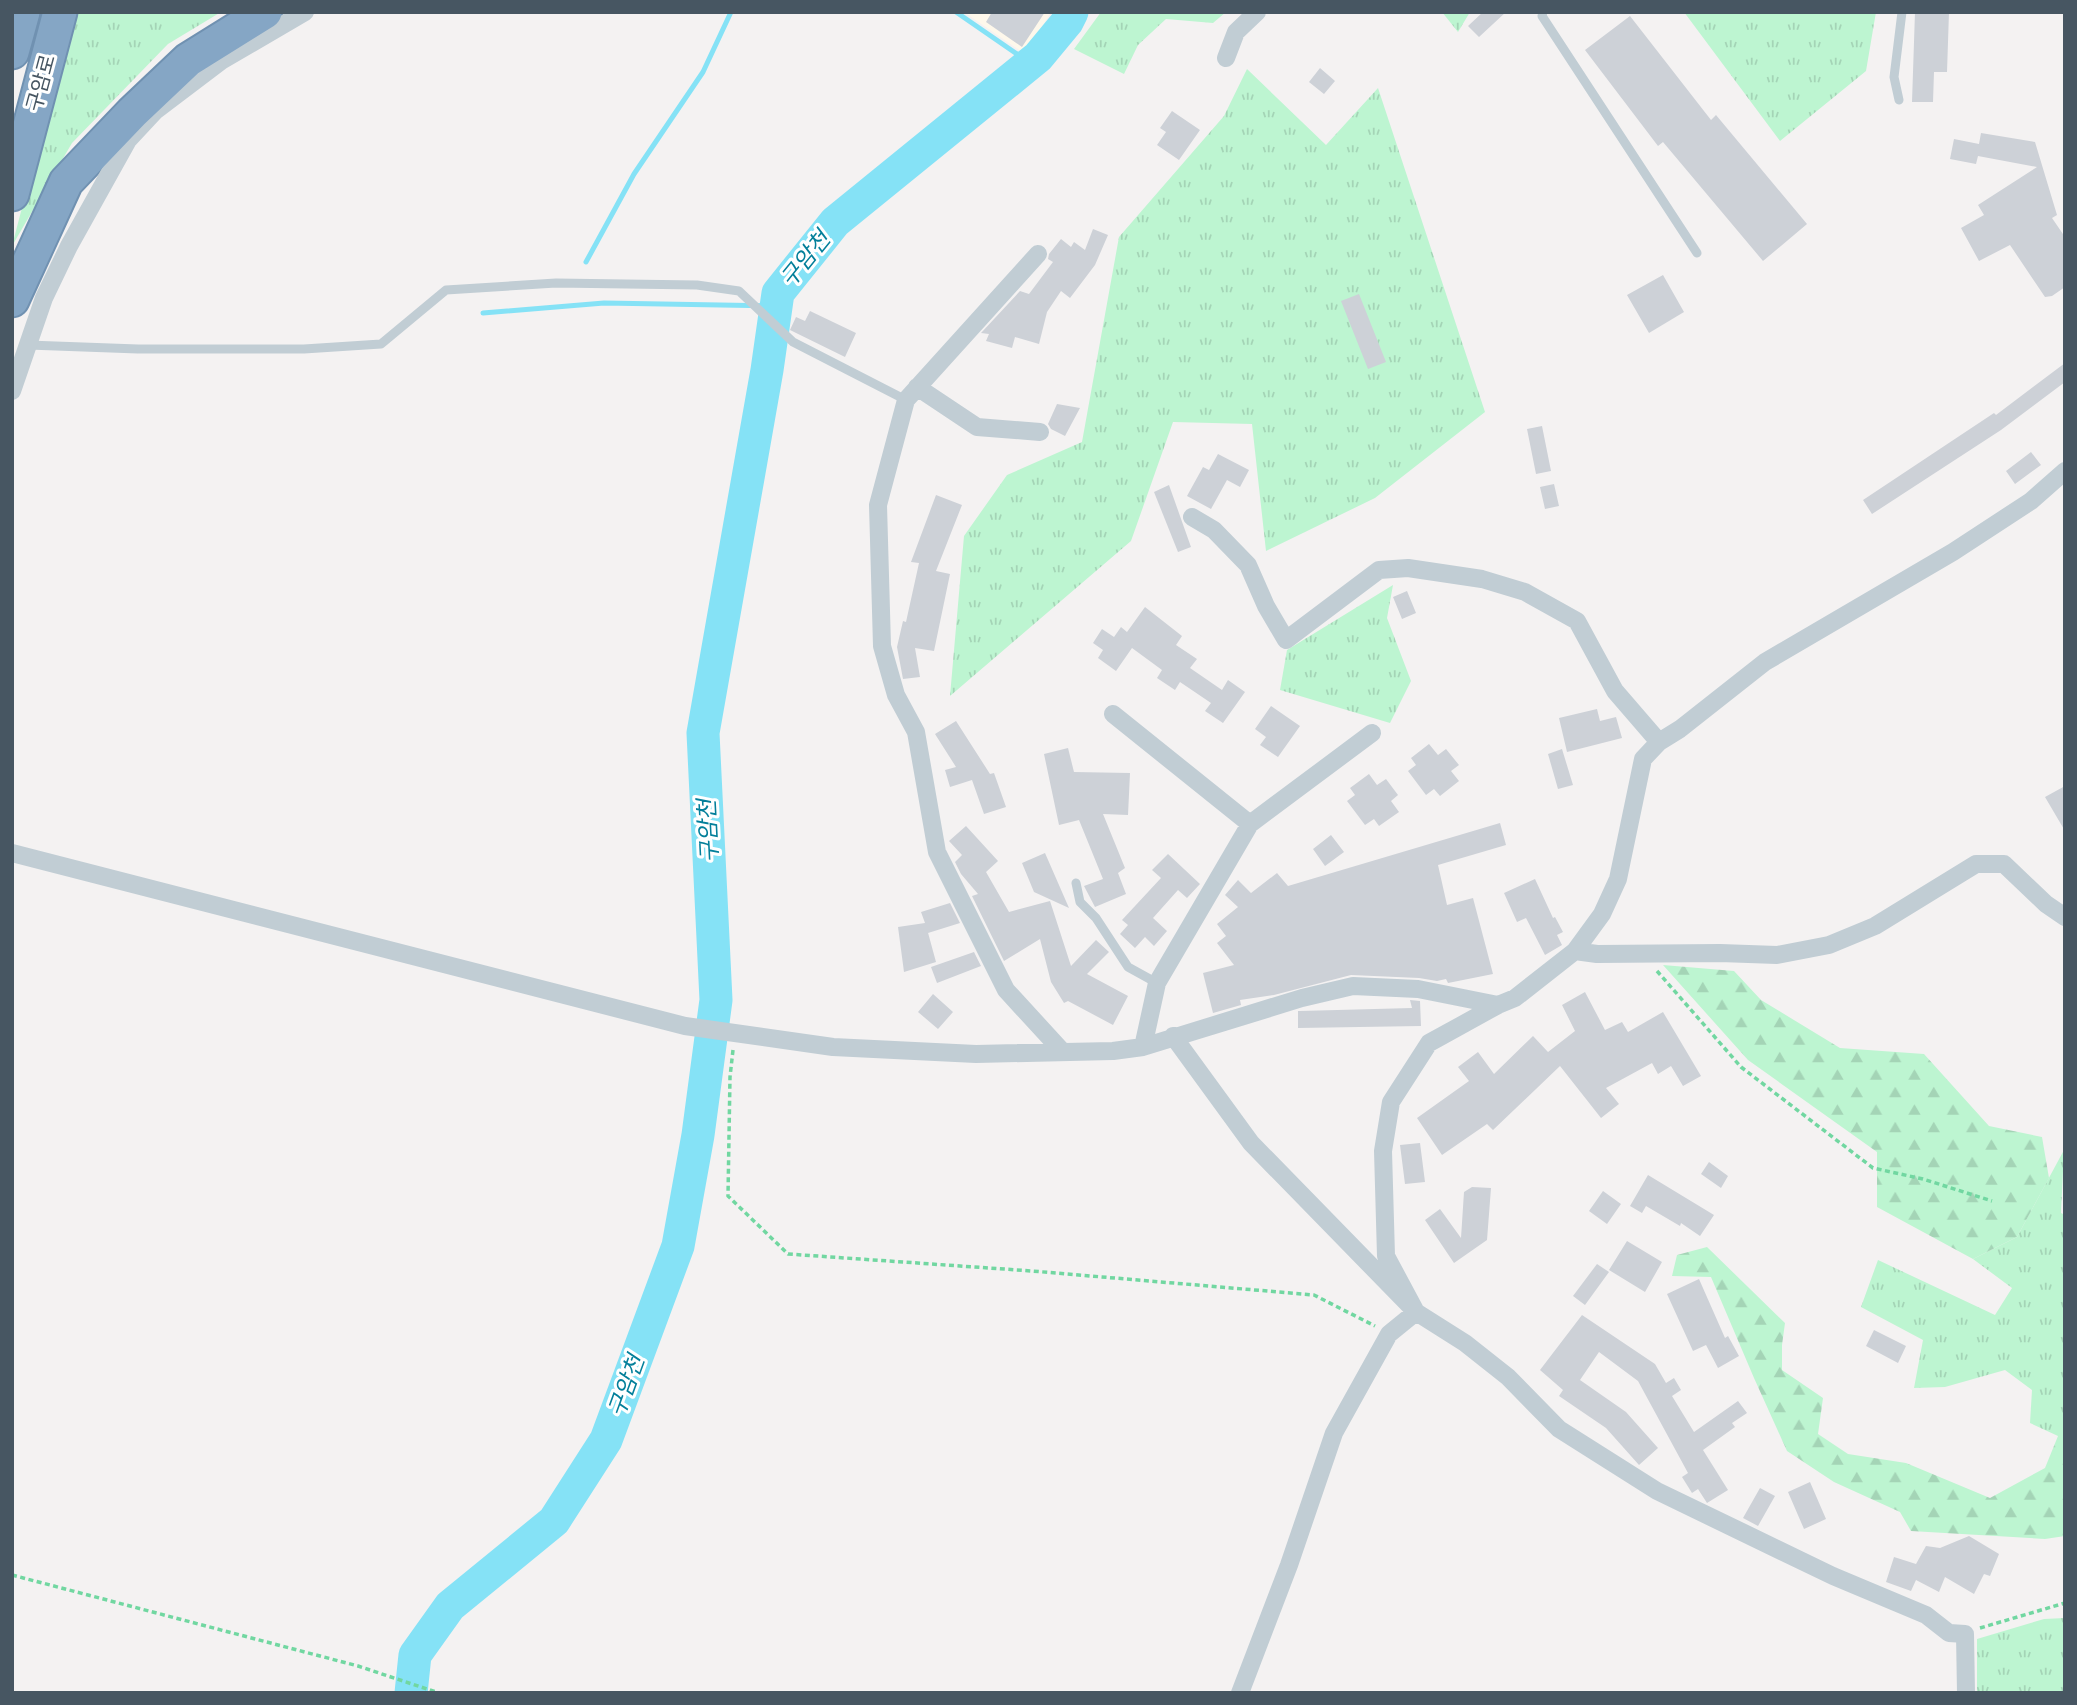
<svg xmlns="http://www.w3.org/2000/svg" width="2077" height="1705" font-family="'DejaVu Sans','Noto Sans KR',sans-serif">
<defs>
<pattern id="grass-tufts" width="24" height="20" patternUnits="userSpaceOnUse" patternTransform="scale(1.75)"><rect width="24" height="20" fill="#bdf5d1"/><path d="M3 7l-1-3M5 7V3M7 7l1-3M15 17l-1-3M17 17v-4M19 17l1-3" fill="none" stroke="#a4d4b6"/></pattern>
<pattern id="forest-firs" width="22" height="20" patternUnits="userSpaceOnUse" patternTransform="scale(1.75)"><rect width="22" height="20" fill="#bdf5d1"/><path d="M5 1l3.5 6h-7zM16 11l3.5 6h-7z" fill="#a4d4b6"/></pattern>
</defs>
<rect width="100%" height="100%" fill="#f4f2f2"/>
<path fill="#fef8eb" d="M964,12H1051L1025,54Z"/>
<path fill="url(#grass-tufts)" d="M73,12H221L168,44L72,143L12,246Z
M1101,12H1226L1213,23L1166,19L1138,45L1124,74L1074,49Z
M1442,12H1470L1458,32Z
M1684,12H1876L1866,71L1780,141Z
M1247,69L1326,145L1378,88L1485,412L1375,498L1266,551L1252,424L1173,422L1131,541L950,696L964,536L1007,475L1082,442L1119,237L1224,116Z
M1393,585L1387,618L1411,681L1390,723L1280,690L1287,650Z
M2064,1150L2061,1213L2065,1215V1436H2058L2030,1423L2032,1390L2005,1370L1945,1387L1914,1388L1923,1340L1861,1307L1878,1260L1995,1315L2012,1288L1973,1259L2017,1237Z
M2065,1618V1693H1977V1639L2044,1619Z"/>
<path fill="url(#forest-firs)" d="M1663,965L1734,971L1761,1000L1840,1048L1924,1054L1989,1126L2042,1137L2049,1178L2017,1237L1973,1259L1877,1207V1152L1748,1060Z
M1707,1247L1785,1323L1782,1345V1370L1823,1398L1818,1434L1848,1454L1906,1463L1990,1498L2045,1468L2058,1436H2065V1536L2045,1539L1911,1531L1900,1512L1834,1482L1787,1451L1754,1378L1711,1277L1672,1276L1677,1255Z"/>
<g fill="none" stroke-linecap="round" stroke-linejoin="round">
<path stroke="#85e2f6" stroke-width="5" d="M956,12L1030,63
M586,262L634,174L703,72L731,12
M483,313L604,303L776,306"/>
<path stroke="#85e2f6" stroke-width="33" d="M411,1693L415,1655L450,1606L554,1521L606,1440L678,1246L698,1135L716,1000L703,733L767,370L778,293L835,222L1038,57L1067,22L1072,12"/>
</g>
<path fill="#cdd1d7" d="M992,12H1045L1022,47L986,22Z
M1483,12H1506L1479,37L1468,26Z
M1915,12H1949L1947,72H1934L1933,102H1912Z
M1630,16L1711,120L1716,115L1807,224L1763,261L1663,142L1658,146L1585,50Z
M1320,68L1335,81L1324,94L1309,82Z
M1172,111L1200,130L1179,160L1157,145L1166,132L1160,128Z
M1981,133L2035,142L2057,215L2052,218L2065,237V287L2052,296L2045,297L2010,245L1979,261L1961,228L1984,215L1978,205L2037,167L1978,156L1976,164L1950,159L1954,139L1979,144Z
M1093,229L1108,235L1095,265L1070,298L1061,291L1047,312L1039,344L1015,337L1012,348L986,341L989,334L981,333L1020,291L1029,294L1053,262L1048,259L1049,254L1061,239L1071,247L1074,242L1085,250Z
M1663,275L1684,312L1649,333L1627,295Z
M1359,294L1386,362L1368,369L1341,301Z
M810,311L856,333L845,357L790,330L796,317L805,321Z
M2065,363V382L2001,430L1872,514L1863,500L1994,413L1996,415Z
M1057,404L1080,408L1065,436L1051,429L1048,424Z
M1542,426L1551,471L1536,474L1527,429Z
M2031,452L2041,465L2015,484L2006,471Z
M1218,454L1249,470L1240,487L1227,480L1211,509L1187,496L1203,467L1209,470Z
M1554,484L1559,506L1545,509L1540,487Z
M1169,485L1191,547L1178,552L1154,492Z
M936,495L962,505L936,571L950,574L934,651L915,648L920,677L903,679L897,647L903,621L906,622L919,563L911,562Z
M1407,591L1416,613L1402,619L1393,597Z
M1145,607L1182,636L1176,645L1197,659L1190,668L1222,690L1228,680L1245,692L1223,723L1205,711L1211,703L1180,682L1175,690L1157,678L1162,670L1132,648L1116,671L1098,658L1103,650L1093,643L1102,629L1114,637L1121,627L1127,632Z
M1271,706L1300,726L1278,757L1260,745L1266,737L1255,729Z
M1597,709L1600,721L1616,717L1622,738L1567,752L1559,718Z
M956,721L990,774L994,773L1006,807L984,814L972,780L950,787L945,770L956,767L935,734Z
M1429,744L1438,755L1446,749L1459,765L1451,771L1459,781L1440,796L1434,789L1426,795L1408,771L1416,765L1411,758Z
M1068,748L1074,772L1130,773L1128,815L1103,814L1125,868L1118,873L1126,894L1095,907L1084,886L1103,879L1079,820L1059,825L1044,754Z
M1562,749L1573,785L1558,789L1548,754Z
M1369,774L1377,785L1386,779L1398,795L1391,801L1399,812L1379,826L1374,819L1365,825L1347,801L1355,795L1350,788Z
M2065,786V831L2045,797Z
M1500,823L1506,845L1438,865L1447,905L1473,898L1493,974L1448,983L1446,979L1437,981L1419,978L1351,975L1274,995L1240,1000L1241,1005L1213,1013L1203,973L1234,965L1217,943L1226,936L1217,924L1238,907L1225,895L1238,880L1251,893L1277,873L1288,886Z
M966,826L998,861L986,872L1009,912L1050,901L1071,966L1096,940L1109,952L1087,974L1128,996L1113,1025L1068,1001L1064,1003L1051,982L1040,939L1004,961L972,896L978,894L961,874L955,862L962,855L949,841Z
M1331,835L1344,852L1325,866L1313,849Z
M1045,853L1069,908L1034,892L1022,863Z
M1168,854L1200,884L1187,898L1178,890L1153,918L1167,931L1154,946L1145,937L1135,948L1120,934L1128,925L1122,920L1161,878L1152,870Z
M1535,879L1553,918L1555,917L1563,932L1557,935L1562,945L1545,955L1526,918L1517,922L1504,893Z
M950,903L960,923L928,933L927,929L936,962L904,972L898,927L925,923L921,912Z
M974,952L981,966L937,983L931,967Z
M1585,992L1605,1030L1622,1022L1628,1032L1663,1012L1701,1076L1683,1086L1671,1066L1658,1074L1652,1063L1606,1088L1619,1104L1601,1118L1560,1066L1493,1130L1487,1124L1442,1155L1417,1118L1469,1081L1458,1067L1478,1052L1494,1074L1533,1036L1548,1052L1575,1031L1562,1005Z
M933,994L953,1012L938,1029L918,1012Z
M1410,1000L1420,1001L1421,1026L1298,1028V1011H1300L1412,1008Z
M1420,1143L1425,1182L1405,1184L1400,1145Z
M1709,1162L1728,1176L1721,1188L1701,1174Z
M1648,1175L1714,1215L1700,1236L1681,1223L1680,1226L1646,1206L1642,1213L1630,1206Z
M1472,1187L1491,1188L1487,1240L1454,1263L1425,1220L1440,1209L1461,1238L1464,1192Z
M1603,1191L1621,1204L1607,1224L1589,1211Z
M1627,1241L1662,1262L1645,1292L1609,1270Z
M1597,1264L1609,1272L1585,1305L1573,1296Z
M1699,1279L1725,1338L1728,1336L1739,1356L1718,1368L1706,1345L1693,1351L1667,1294Z
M1582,1315L1655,1364L1666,1383L1674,1378L1681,1390L1672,1396L1694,1432L1738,1401L1747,1413L1732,1423L1735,1427L1703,1450L1728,1490L1707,1503L1698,1489L1692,1493L1682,1477L1688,1473L1638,1381L1599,1352L1580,1380L1626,1412L1658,1448L1639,1465L1606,1428L1559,1396L1563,1390L1540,1370Z
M1874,1330L1906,1346L1898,1363L1866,1346Z
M1810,1482L1826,1519L1804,1529L1788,1492Z
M1760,1488L1775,1496L1758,1526L1743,1518Z
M1969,1536L1999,1554L1990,1576L1984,1574L1974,1594L1945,1577L1939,1592L1916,1580L1911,1591L1886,1582L1894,1557L1916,1564L1926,1546L1940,1548Z"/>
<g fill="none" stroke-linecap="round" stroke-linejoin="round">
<g stroke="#7091b1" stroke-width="37">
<path id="highway" d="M12,52L23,12
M12,194L60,12
M12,300L66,182L132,113L188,60L265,12"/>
</g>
<path stroke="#71d7a1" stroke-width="3.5" stroke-dasharray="5 3.5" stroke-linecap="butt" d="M1657,971L1741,1067L1873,1168L1923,1179L1992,1201
M733,1050L730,1077L728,1196L788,1254L1032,1271L1314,1295L1375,1326
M12,1575L358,1666L439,1693
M1980,1628L2065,1603"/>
<path stroke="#c1cdd4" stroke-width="9" d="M1543,12L1542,16L1697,253
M1899,100L1894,77L1902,12
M28,345L138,349H304L381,344L446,290L556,283L697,285L739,291L793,342L906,400
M1076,883L1080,902L1096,918L1128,967L1157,983"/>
<path stroke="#c1cdd4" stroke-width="18" d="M1226,58L1236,32L1257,12
M1038,254L906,400L878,505L882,646L896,695L916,732L937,852L1006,990L1062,1051
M917,387L977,427L1040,432
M12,391L44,298L69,246L128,140L155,111L221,61L305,12
M1192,517L1214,530L1248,565L1266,606L1286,640L1379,570L1408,568L1482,579L1525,592L1577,621L1615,691L1659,742
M1113,714L1250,824
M12,853L685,1026L833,1047L976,1054L1113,1051L1143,1047L1302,998L1353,986L1418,989L1498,1005L1515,998L1575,951L1597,954L1720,953L1777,955L1829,945L1875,926L1976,864H2004L2046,904L2065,917
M1575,951L1602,914L1618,879L1643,759L1659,742L1680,729L1765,662L1953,552L2031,501L2065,471
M1498,1005L1429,1043L1391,1102L1383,1151L1386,1256L1416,1312L1465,1343L1508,1377L1559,1429L1657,1491L1833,1576L1926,1615L1949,1633L1965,1634L1966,1693
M1173,1036L1251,1143L1416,1312L1389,1334L1334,1433L1289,1565L1240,1693
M1143,1047L1157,983L1250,824L1372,733"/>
<use href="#highway" stroke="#85a6c5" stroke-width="33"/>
</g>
<g text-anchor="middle" stroke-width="6" stroke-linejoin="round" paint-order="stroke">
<g font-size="21" fill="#475662" stroke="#fff">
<text transform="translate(41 83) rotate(-75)" y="7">구암로</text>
</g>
<g font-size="23" font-style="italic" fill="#037f9a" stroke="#fff">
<text transform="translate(805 259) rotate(-51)" y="8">구암천</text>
<text transform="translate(708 831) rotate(-93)" y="8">구암천</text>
<text transform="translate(626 1386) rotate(-70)" y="8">구암천</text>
</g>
</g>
<rect width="2077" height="1705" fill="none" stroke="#475662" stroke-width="28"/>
</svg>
